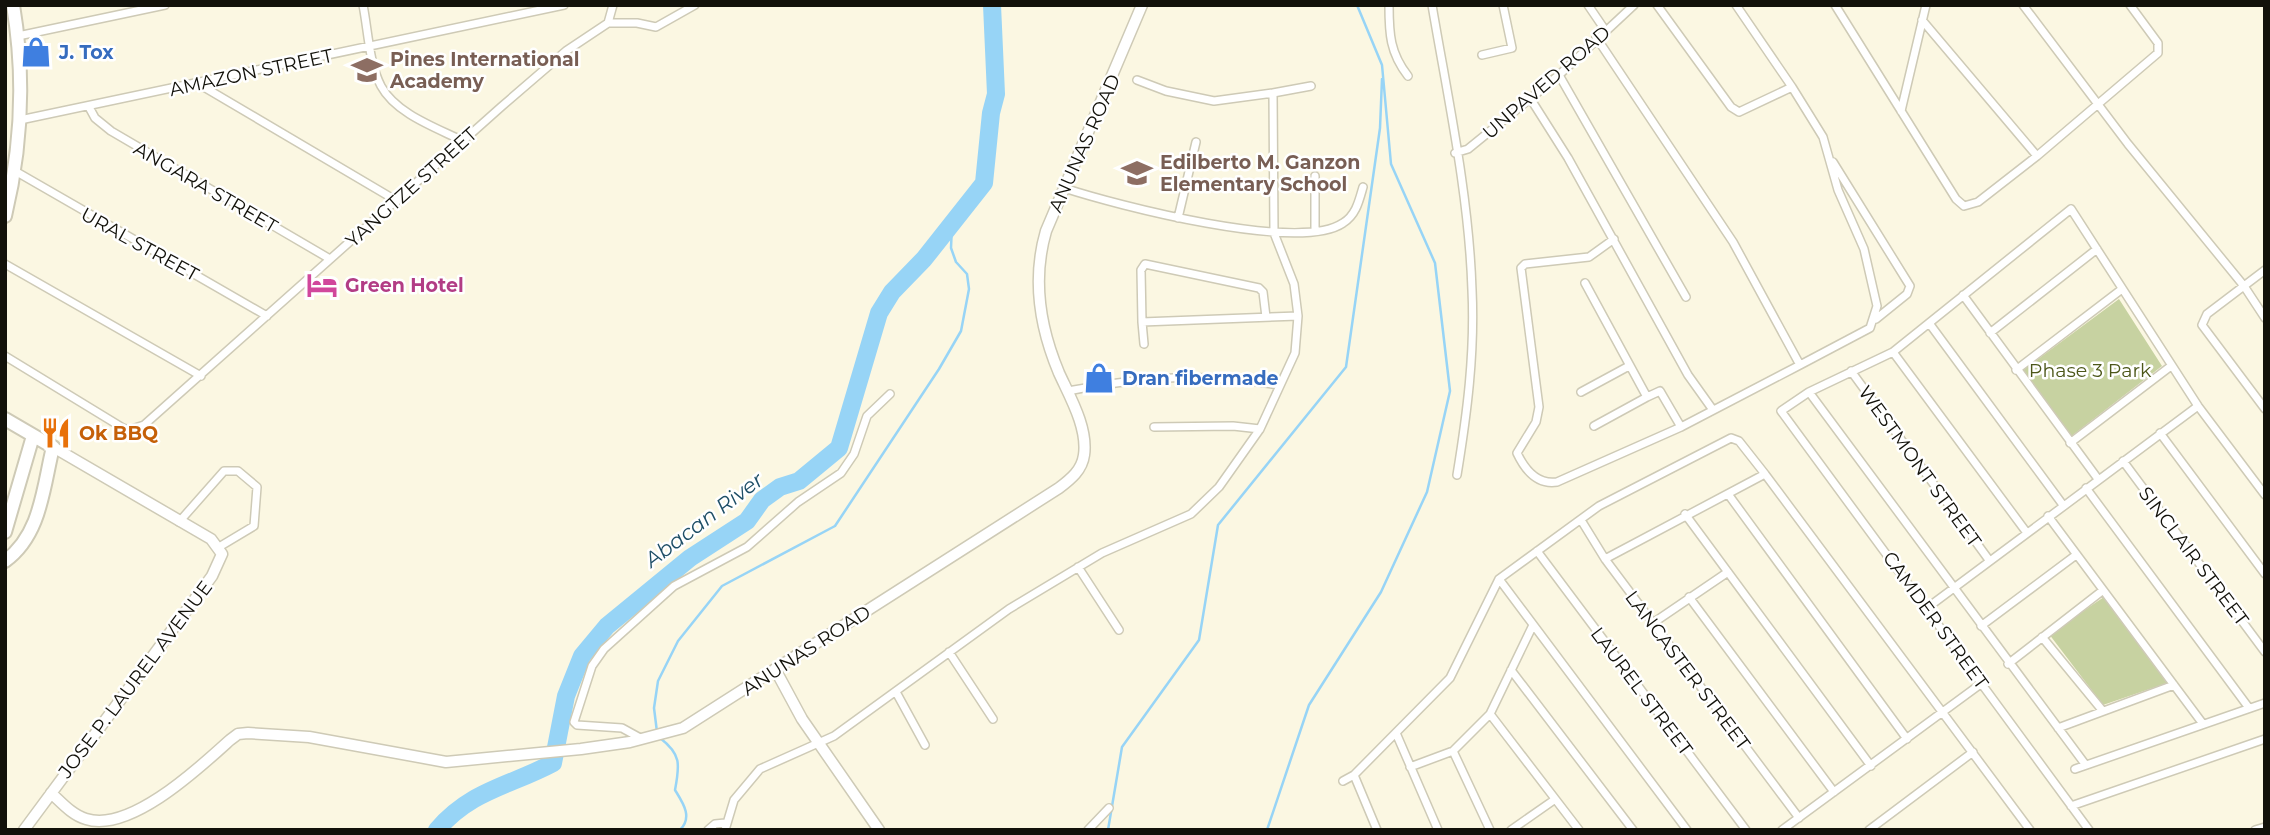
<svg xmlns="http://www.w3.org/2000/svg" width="2270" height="835" font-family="Montserrat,sans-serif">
<rect width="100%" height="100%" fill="#fbf7e2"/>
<path fill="#c7d2a1" d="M2119,299L2162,366L2069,438L2022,371Z
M2104,597L2173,681L2103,705L2049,634Z"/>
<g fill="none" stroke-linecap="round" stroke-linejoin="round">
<path stroke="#97d4f6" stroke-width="2.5" d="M657,732L654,708L658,681L678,641L722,586L835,526L939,369L961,331L969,289L967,274L956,262L951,248L952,225
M660,738C681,754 680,764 675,790C683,803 693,817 680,830
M1108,830L1122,747L1199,640L1218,525L1346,367L1380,128L1382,79
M1267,830L1309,705L1381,592L1427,492L1450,391L1435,263L1391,164L1382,65L1357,5"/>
<path stroke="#97d4f6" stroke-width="18" d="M437,830C471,790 510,786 553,763L566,696L582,656L607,626L690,558L747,521L762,500L780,487L799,481L839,448L879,313L892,292L924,259L984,183L991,113L996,94L992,5"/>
<g stroke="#cecab6" stroke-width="10">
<path id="minor" d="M363,5C368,30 369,63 381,86C396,114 437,128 463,141
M1389,5C1389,34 1390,53 1408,76
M1432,5C1448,99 1469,195 1472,290C1475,353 1467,414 1457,475
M1588,5L1605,30
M1657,5L1731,107L1739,112L1792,87L1736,5
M1835,5L1956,199L1964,206L1978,202L2037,156L2158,53V43L2130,5
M2023,5L2128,144L2244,286L2265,318
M1922,20L2037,156
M608,23H637L656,27L695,5
M18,36L165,5
M1482,55L1512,48L1503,5
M1559,75L1686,297
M1137,80L1166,91L1214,101L1273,93
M197,83L397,201
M1792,87L1823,137L1838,190L1864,249L1877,306L1870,328L1800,365
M1530,98L1568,158L1688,375L1713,410
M89,107L95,118L111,131L330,259
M1901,111L1926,5
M20,120L564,5
M1455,153L1468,149L1559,75L1634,5
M1833,162L1910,286L1907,294L1876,319
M15,171L267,316
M1186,181L1218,188
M1064,188C1116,205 1299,253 1343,223C1356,215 1359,201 1363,187
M1178,218L1196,142
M1315,231V176
M1614,239L1589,257L1525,264L1521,268L1539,407L1536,422L1517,453C1525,470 1537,485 1557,482L1681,427
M5,264L201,376
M2265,270L2207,314L2202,325L2265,409
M1585,283L1647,397L1660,391L1681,427L1800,365L1733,242L1596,37
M1963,295L2098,479
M1142,322L1141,270L1145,264L1259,288L1263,292L1266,317
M1929,323L2063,505
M1990,333L2097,249
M1144,344L1142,322L1298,316
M1893,352L2027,533
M5,356L123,428L129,430L144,425L501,107L566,51L608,23L613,5
M2016,370L2122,289
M1851,371L1989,560
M1068,391C1148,376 1199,373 1280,385
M1581,392L1629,366
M1809,392L2085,764
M1594,426L1647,397
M1154,427L1233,426L1260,429
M2160,433L2265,574
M2070,443L2171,366
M2123,461L2265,652
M2086,488L2249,708
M1728,494L1907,739
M1685,514L1871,766
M2048,516L2203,724
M1581,520L1605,559L1799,818
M179,522L224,471H238L257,487L254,526L219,547
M1537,551L1746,830
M1605,559L1765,474
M1078,567L1119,630
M1499,579L1687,830
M1689,597L1834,792
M1927,608L2198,406
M1653,623L1728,572
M1981,626L2076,555
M2042,637L2102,710
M949,652L993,719
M2008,664L2102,591
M1511,670L1633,830
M896,692L925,745
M1490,714L1579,830
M2058,728L2174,685
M1396,733L1438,830
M642,739L622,728L577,725L574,722L592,666L604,649L674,586L747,547L798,502L841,473L854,454L867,416L890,394
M1453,751L1490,830
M1410,767L1453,751L1490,714L1533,625
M2075,769L2265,703
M1354,775L1377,830
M1343,781L1354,775L1450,678L1499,579L1599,506L1731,438L1739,441L1765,474L2030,830
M2071,806L2265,739
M708,830L715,824L725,823
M725,830L734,800L760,769L834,736L1009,609L1102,553L1191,514L1219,487L1260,429L1295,353L1298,316L1294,284L1274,233L1273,93L1311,86
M1088,830L1109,808
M1511,830L1554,800
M1782,830L1982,683
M1869,830L1973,752
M2089,830L1781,411L1809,392L1893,352L2071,209L2198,406L2265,495
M2255,830L2265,827"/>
</g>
<g stroke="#cecab6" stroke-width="13">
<path id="tertiary" d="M775,669L802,719L879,830
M51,793C61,802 72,815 86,819C130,833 199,768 230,740L238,734L248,733L309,737L446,762L581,749L630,742L683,728L1059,488C1071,479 1082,470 1084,455C1088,428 1070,397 1059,373C1040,328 1032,279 1046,231L1142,5
M24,830L212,576L222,554L211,539L53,447"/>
</g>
<g stroke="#cecab6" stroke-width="16">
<path id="primary" d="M5,216C22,146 25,76 13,5
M5,419L53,447C43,488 41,535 5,561
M5,532L33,436"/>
</g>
<use href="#minor" stroke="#fff" stroke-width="7"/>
<use href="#tertiary" stroke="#fff" stroke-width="10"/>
<use href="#primary" stroke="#fff" stroke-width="12"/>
</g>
<defs>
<g id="shop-bare" transform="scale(2.415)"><path d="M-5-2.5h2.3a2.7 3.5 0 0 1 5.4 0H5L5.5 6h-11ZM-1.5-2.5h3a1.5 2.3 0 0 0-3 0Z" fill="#3f7fe0" stroke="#fff" stroke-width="2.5" paint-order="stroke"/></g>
<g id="school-bare" transform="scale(2.415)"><path d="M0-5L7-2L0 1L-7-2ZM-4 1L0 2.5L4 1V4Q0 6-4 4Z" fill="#8d6e63" stroke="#fff" stroke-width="2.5" paint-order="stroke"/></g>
<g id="hotel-bare" transform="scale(2.415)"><path d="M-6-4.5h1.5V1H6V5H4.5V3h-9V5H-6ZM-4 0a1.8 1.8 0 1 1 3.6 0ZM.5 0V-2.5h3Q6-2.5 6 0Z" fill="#d1479c" stroke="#fff" stroke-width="2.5" paint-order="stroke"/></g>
<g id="restaurant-bare" transform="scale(2.415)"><path d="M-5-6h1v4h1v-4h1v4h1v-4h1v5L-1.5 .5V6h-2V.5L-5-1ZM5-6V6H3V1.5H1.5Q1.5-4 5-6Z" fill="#e8710a" stroke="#fff" stroke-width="2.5" paint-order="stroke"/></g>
</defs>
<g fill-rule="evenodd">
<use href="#shop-bare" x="36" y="52"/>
<use href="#school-bare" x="367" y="70"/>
<use href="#school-bare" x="1137" y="173"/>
<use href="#hotel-bare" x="322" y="285"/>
<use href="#shop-bare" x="1099" y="378"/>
<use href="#restaurant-bare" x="56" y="433"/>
</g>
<g text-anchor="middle" stroke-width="5" stroke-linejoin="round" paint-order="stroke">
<g font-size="19" font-weight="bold" fill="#366cbe" stroke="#fff" text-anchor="start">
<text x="59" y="59">J. Tox</text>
<text x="1122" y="385">Dran fibermade</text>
</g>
<g font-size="19" font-weight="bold" fill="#785e54" stroke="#fff" text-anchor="start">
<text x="390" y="66">Pines International<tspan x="390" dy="22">Academy</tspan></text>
<text x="1160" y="169">Edilberto M. Ganzon<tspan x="1160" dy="22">Elementary School</tspan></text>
</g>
<g font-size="19" fill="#12110a" stroke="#fff">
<text transform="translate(251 72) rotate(-12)" y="7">AMAZON STREET</text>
<text transform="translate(1546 82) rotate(-41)" y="7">UNPAVED ROAD</text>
<text transform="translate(1084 143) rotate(-66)" y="7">ANUNAS ROAD</text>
<text transform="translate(206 187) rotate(30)" y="7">ANGARA STREET</text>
<text transform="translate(411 187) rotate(-42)" y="7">YANGTZE STREET</text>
<text transform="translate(140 244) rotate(29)" y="7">URAL STREET</text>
<text transform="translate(1920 466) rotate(54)" y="7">WESTMONT STREET</text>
<text transform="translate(2194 556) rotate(53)" y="7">SINCLAIR STREET</text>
<text transform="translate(1936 620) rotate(54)" y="7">CAMDER STREET</text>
<text transform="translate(806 650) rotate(-33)" y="7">ANUNAS ROAD</text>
<text transform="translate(1688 670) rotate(53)" y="7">LANCASTER STREET</text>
<text transform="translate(135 679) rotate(-53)" y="7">JOSE P. LAUREL AVENUE</text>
<text transform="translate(1642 691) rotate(53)" y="7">LAUREL STREET</text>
</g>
<g font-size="19" font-weight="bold" fill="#b23c85" stroke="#fff" text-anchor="start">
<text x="345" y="292">Green Hotel</text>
</g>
<g font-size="19" fill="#4c5719" stroke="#fff">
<text x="2090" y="377">Phase 3 Park</text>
</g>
<g font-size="19" font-weight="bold" fill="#c56008" stroke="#fff" text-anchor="start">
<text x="79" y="440">Ok BBQ</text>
</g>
<g font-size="21" font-style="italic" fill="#1e4e66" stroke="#fff">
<text transform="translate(704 520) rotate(-37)" y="7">Abacan River</text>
</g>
</g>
<rect width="2270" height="835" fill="none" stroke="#12110a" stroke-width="14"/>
</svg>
